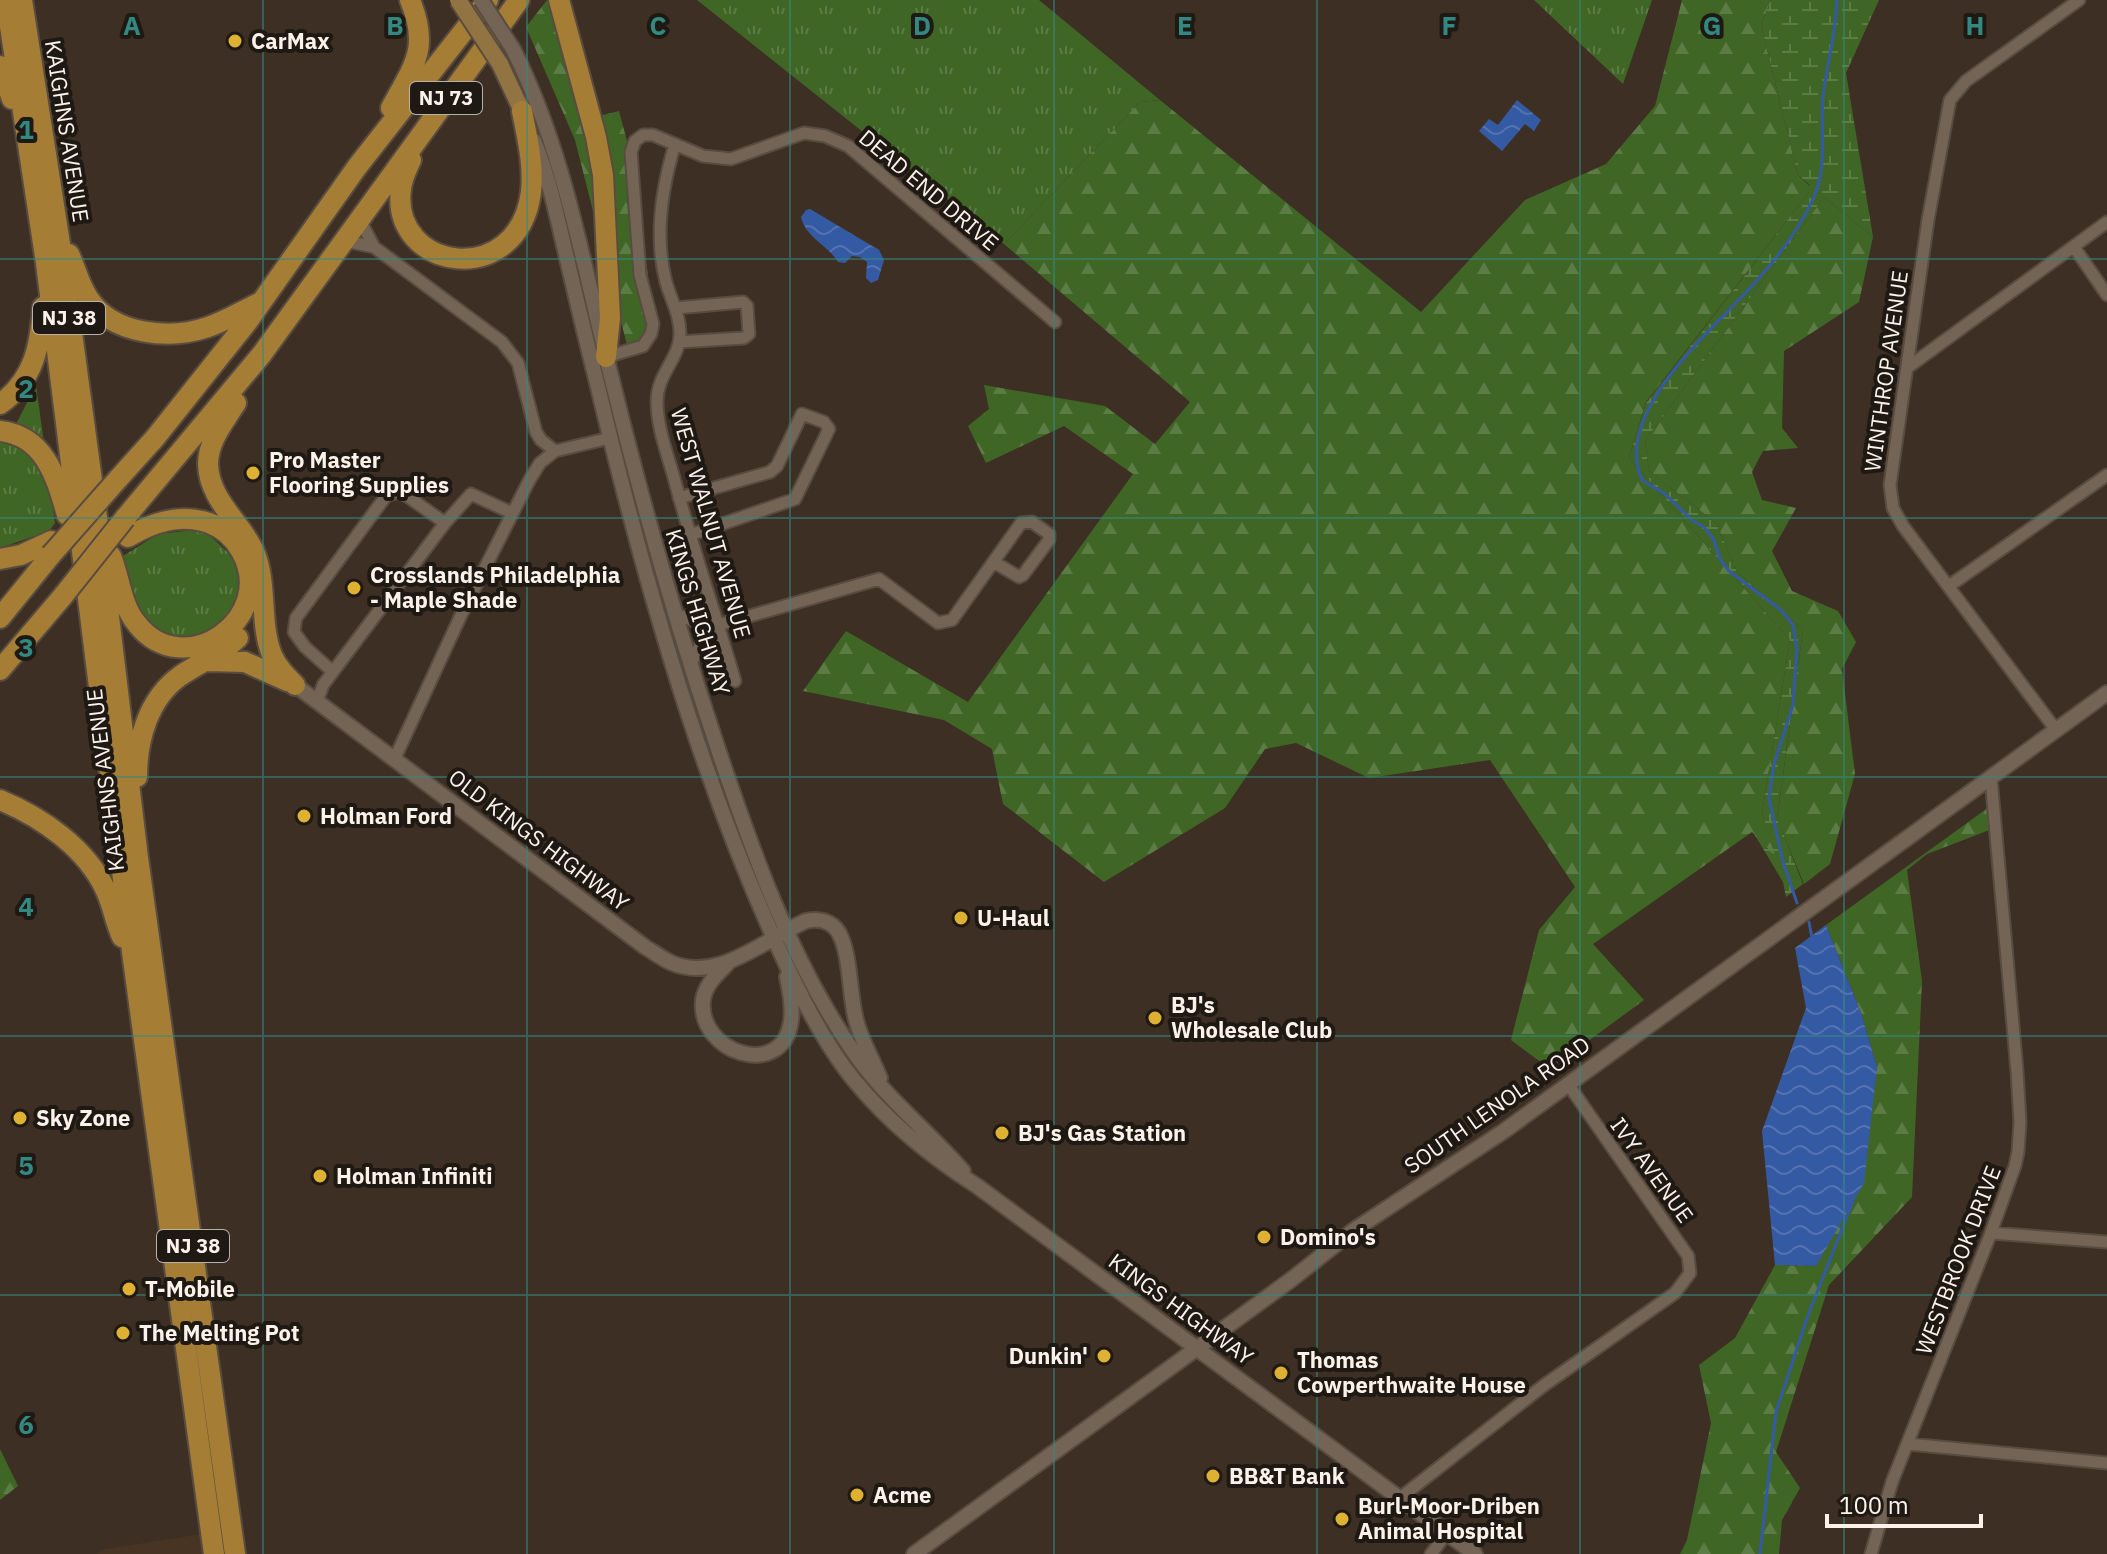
<svg xmlns="http://www.w3.org/2000/svg" width="2107" height="1554" font-family="'IBM Plex Sans',sans-serif">
<defs>
<pattern id="grass-tufts" width="24" height="20" patternUnits="userSpaceOnUse" patternTransform="scale(2)"><rect width="24" height="20" fill="#406626"/><path d="M3 7l-1-3M5 7V3M7 7l1-3M15 17l-1-3M17 17v-4M19 17l1-3" fill="none" stroke="#5c7c46"/></pattern>
<pattern id="forest-firs" width="22" height="20" patternUnits="userSpaceOnUse" patternTransform="scale(2)"><rect width="22" height="20" fill="#406626"/><path d="M5 1l3.5 6h-7zM16 11l3.5 6h-7z" fill="#5c7c46"/></pattern>
<pattern id="wetland-marsh" width="20" height="14" patternUnits="userSpaceOnUse" patternTransform="scale(2)"><rect width="20" height="14" fill="#406626"/><path d="M1 5h8M5 5V1M11 12h8M15 12V8" fill="none" stroke="#5c7c46"/></pattern>
<pattern id="water-waves" width="16" height="10" patternUnits="userSpaceOnUse" patternTransform="scale(2)"><rect width="16" height="10" fill="#355aa4"/><path d="M0 5q4-4 8 0t8 0" fill="none" stroke="#5372b1"/></pattern>
</defs>
<rect width="100%" height="100%" fill="#3d2f23"/>
<path fill="#473423" d="M202,1534L206,1554H97L105,1549Z"/>
<path fill="url(#grass-tufts)" d="M697,0H1039L1160,100L1140,102L1004,244Z
M1534,0H1652L1623,84Z
M36,385L55,523L49,531L0,548V442L8,440Z
M203,529L241,565L240,605L202,641L161,637L131,604L123,556L158,534Z"/>
<path fill="url(#forest-firs)" d="M547,0H556L591,118L619,111L631,156L655,325L641,347L628,349L575,140L526,27Z
M1682,0H1771L1761,25L1798,175L1810,186V191L1646,402L1629,458L1790,640L1762,813L1776,858L1752,832L1593,944L1644,1000L1550,1069L1511,1040L1539,930L1575,887L1490,760L1369,778L1296,743L1265,749L1225,808L1104,882L1003,804L992,749L944,720L803,691L846,631L968,702L1133,474L1064,426L986,463L968,426L989,409L984,385L1105,406L1155,444L1190,402L1004,244L1140,102L1160,100L1421,312L1525,200L1606,164L1655,106Z
M1824,197L1873,237L1859,302L1784,351L1782,428L1798,448L1763,451L1752,472L1762,500L1796,508L1772,551L1792,591L1838,611L1856,642L1842,669L1855,774L1830,864L1804,884L1777,819L1803,630L1737,572L1716,523L1649,471L1645,441Z
M1989,807L1992,829L1927,854L1907,870L1922,981L1912,1197L1829,1285L1776,1452L1800,1488L1782,1520L1779,1554H1680L1687,1540L1711,1423L1699,1365L1735,1338L1775,1265L1816,1266L1877,1067L1861,1013L1826,925Z
M0,1449L18,1486L0,1500Z"/>
<path fill="url(#wetland-marsh)" d="M1771,0H1879L1846,73L1873,237L1824,197L1645,441L1649,471L1716,523L1737,572L1803,630L1777,818L1803,884L1786,897L1783,882L1753,832L1775,856L1762,813L1790,640L1629,458L1646,403L1810,191V185L1798,175L1761,25Z"/>
<path fill="url(#water-waves)" d="M1517,100L1541,120L1534,131L1525,124L1502,151L1479,131L1489,119L1498,125Z
M810,209L879,250L884,260L878,280L871,283L866,278L867,262L860,257L852,256L845,263L838,262C828,245 806,238 801,217L806,210Z
M1826,925L1861,1013L1877,1067L1864,1183L1816,1266L1775,1265L1762,1131L1806,1008L1795,948Z"/>
<g fill="none" stroke-linecap="round" stroke-linejoin="round">
<path stroke="#355aa4" stroke-width="3" d="M1797,903L1783,862L1769,799L1774,764L1793,705L1797,649L1793,625L1781,610L1729,571L1720,559L1713,538L1704,527L1693,521L1665,494L1642,480C1612,414 1710,332 1750,288C1773,263 1799,230 1813,199C1828,168 1820,130 1823,96C1827,64 1836,33 1837,0
M1809,922L1812,938
M1760,1554L1776,1412L1807,1318L1853,1201"/>
<g stroke="#584c41" stroke-width="15">
<path id="street" d="M675,144C662,187 654,237 666,282C671,300 680,314 680,334C680,358 657,374 657,401C657,427 667,453 674,478C692,546 715,613 735,681
M360,220L374,247
M345,241L374,247L502,342L518,363L536,432L541,440L555,451L610,438
M2074,247L2107,295
M676,308L743,302L747,306L749,334L744,338L679,342
M606,357L643,346L651,334L653,324L640,275L631,152L635,141L643,135H653L703,156L731,159L804,133L825,136L848,146L1055,322
M1907,368L2107,222
M679,498L770,472L777,466L802,414L824,422L829,429L795,499L690,535
M1949,586L2107,475
M675,614L697,622L718,625L879,579L938,623L952,620L1021,523L1032,522L1049,534V540L1023,575L1019,577L994,562
M690,665L702,642L718,625
M333,672L305,647L294,632L296,618L386,496L397,492L407,496L445,523
M317,702L323,685L445,523L471,494L512,513
M2056,730L1903,526L1893,508L1890,485L1928,220L1950,100L1966,81L2079,0
M394,760L462,613L530,479L540,463L555,451
M1991,1233L2107,1242
M1908,1444L2107,1463
M1400,1498L1543,1386L1675,1293L1690,1273L1688,1256L1568,1084
M1431,1554L1447,1533
M1871,1554L1892,1482L1989,1238L2015,1166L2018,1152L2020,1122L2017,1071L1991,778"/>
</g>
<g stroke="#584c41" stroke-width="18">
<path id="secondary" d="M513,49C566,154 584,271 613,384C643,506 677,627 717,746C752,851 791,962 855,1054C886,1098 928,1131 963,1171
M534,141C548,175 556,211 564,246C575,293 586,340 598,387C641,567 694,758 769,927C791,976 820,1039 854,1080C889,1123 930,1156 977,1186L1475,1554
M295,685L645,947C654,952 662,959 672,963C719,983 766,938 806,921C819,918 832,921 839,933C851,955 849,994 856,1020C861,1040 872,1058 880,1078
M727,964C717,974 705,985 703,1000C697,1053 783,1081 791,1021C793,1007 790,992 787,977
M914,1554L1292,1279L1354,1230L1504,1131L2107,693"/>
</g>
<g stroke="#584c41" stroke-width="20">
<path id="primary" d="M500,64L522,111"/>
</g>
<g stroke="#584c41" stroke-width="24">
<path id="highway" d="M6,0L46,263L133,959L214,1554
M22,0L60,244L98,525L138,858L235,1554
M559,0L596,137L603,175L610,318L606,357
M0,66L12,99
M391,108C414,65 430,49 410,0
M411,160C407,169 402,178 401,189C390,271 518,291 531,192C534,165 527,137 522,111
M69,254C76,268 79,285 89,299C113,335 170,340 208,327C226,321 242,311 259,303
M236,403C224,422 208,441 208,464C209,500 240,521 254,551C268,584 259,623 272,655C277,667 286,676 295,685
M0,404C34,380 40,346 43,307
M0,431C45,436 56,477 67,515
M118,479L155,438L248,321L357,167L488,0
M125,518L262,354L519,0
M111,556C120,578 121,605 137,624C184,684 279,618 241,551C234,538 223,528 209,523C180,513 153,522 128,537
M0,559L21,555L51,541
M0,618L51,555
M207,661L245,662L287,681
M0,670L63,596
M137,777C137,740 148,699 180,676C199,663 221,654 238,638
M0,800C41,817 87,848 106,891C113,906 115,922 122,937"/>
</g>
<use href="#street" stroke="#746456" stroke-width="11"/>
<use href="#secondary" stroke="#746456" stroke-width="14"/>
<use href="#primary" stroke="#927342" stroke-width="16"/>
<use href="#highway" stroke="#a67d35" stroke-width="20"/>
<g stroke="#584c41" stroke-width="18" stroke-linecap="butt">
<path id="secondary-bridge" d="M481,0L513,49"/>
</g>
<g stroke="#584c41" stroke-width="20" stroke-linecap="butt">
<path id="primary-bridge" d="M458,0L500,64"/>
</g>
<g stroke="#584c41" stroke-width="24" stroke-linecap="butt">
<path id="highway-bridge" d="M51,555L118,479
M63,596L125,518"/>
</g>
<use href="#secondary-bridge" stroke="#746456" stroke-width="14"/>
<use href="#primary-bridge" stroke="#927342" stroke-width="16"/>
<use href="#highway-bridge" stroke="#a67d35" stroke-width="20"/>
</g>
<path fill="none" stroke="#338981" stroke-width="2" stroke-opacity="0.55" d="M263,0V1554M527,0V1554M790,0V1554M1054,0V1554M1317,0V1554M1580,0V1554M1844,0V1554M0,259H2107M0,518H2107M0,777H2107M0,1036H2107M0,1295H2107"/>
<g fill="#deb133" stroke="#1f1913" stroke-width="3">
<circle cx="235" cy="41" r="8"/>
<circle cx="253" cy="473" r="8"/>
<circle cx="354" cy="588" r="8"/>
<circle cx="304" cy="816" r="8"/>
<circle cx="961" cy="918" r="8"/>
<circle cx="1155" cy="1018" r="8"/>
<circle cx="20" cy="1118" r="8"/>
<circle cx="1002" cy="1133" r="8"/>
<circle cx="320" cy="1176" r="8"/>
<circle cx="1264" cy="1237" r="8"/>
<circle cx="129" cy="1289" r="8"/>
<circle cx="123" cy="1333" r="8"/>
<circle cx="1104" cy="1356" r="8"/>
<circle cx="1281" cy="1373" r="8"/>
<circle cx="1213" cy="1476" r="8"/>
<circle cx="857" cy="1495" r="8"/>
<circle cx="1342" cy="1519" r="8"/>
</g>
<g text-anchor="middle" stroke-width="8" stroke-linejoin="round" paint-order="stroke">
<g fill="#1f1913" stroke="#bab1aa" stroke-width="2">
<rect x="410" y="82" width="72" height="32" rx="6"/>
<rect x="33" y="302" width="72" height="32" rx="6"/>
<rect x="157" y="1230" width="72" height="32" rx="6"/>
</g>
<g font-size="20" font-weight="bold" fill="#fcf2ea">
<text x="446" y="105">NJ 73</text>
<text x="69" y="325">NJ 38</text>
<text x="193" y="1253">NJ 38</text>
</g>
<g font-size="22" font-weight="bold" fill="#fcf2ea" stroke="#1f1913" text-anchor="start">
<text x="251" y="49">CarMax</text>
<text x="269" y="468">Pro Master<tspan x="269" dy="25">Flooring Supplies</tspan></text>
<text x="370" y="583">Crosslands Philadelphia<tspan x="370" dy="25">- Maple Shade</tspan></text>
<text x="320" y="824">Holman Ford</text>
<text x="977" y="926">U-Haul</text>
<text x="1171" y="1013">BJ's<tspan x="1171" dy="25">Wholesale Club</tspan></text>
<text x="36" y="1126">Sky Zone</text>
<text x="1018" y="1141">BJ's Gas Station</text>
<text x="336" y="1184">Holman Infiniti</text>
<text x="1280" y="1245">Domino's</text>
<text x="145" y="1297">T-Mobile</text>
<text x="139" y="1341">The Melting Pot</text>
<text x="1088" y="1364" text-anchor="end">Dunkin'</text>
<text x="1297" y="1368">Thomas<tspan x="1297" dy="25">Cowperthwaite House</tspan></text>
<text x="1229" y="1484">BB&amp;T Bank</text>
<text x="873" y="1503">Acme</text>
<text x="1358" y="1514">Burl-Moor-Driben<tspan x="1358" dy="25">Animal Hospital</tspan></text>
</g>
<g font-size="22" fill="#fcf2ea" stroke="#1f1913">
<text transform="translate(67 131) rotate(81)" y="8">KAIGHNS AVENUE</text>
<text transform="translate(929 190) rotate(40)" y="8">DEAD END DRIVE</text>
<text transform="translate(1886 371) rotate(-82)" y="8">WINTHROP AVENUE</text>
<text transform="translate(711 523) rotate(74)" y="8">WEST WALNUT AVENUE</text>
<text transform="translate(698 612) rotate(73)" y="8">KINGS HIGHWAY</text>
<text transform="translate(105 780) rotate(-97)" y="8">KAIGHNS AVENUE</text>
<text transform="translate(539 840) rotate(37)" y="8">OLD KINGS HIGHWAY</text>
<text transform="translate(1497 1105) rotate(-35)" y="8">SOUTH LENOLA ROAD</text>
<text transform="translate(1652 1170) rotate(54)" y="8">IVY AVENUE</text>
<text transform="translate(1958 1260) rotate(-69)" y="8">WESTBROOK DRIVE</text>
<text transform="translate(1181 1309) rotate(36)" y="8">KINGS HIGHWAY</text>
</g>
</g>
<g font-size="26" text-anchor="middle" font-weight="bold" fill="#338981" stroke="#1f1913" stroke-width="8" stroke-linejoin="round" paint-order="stroke">
<text x="132" y="35">A</text>
<text x="395" y="35">B</text>
<text x="658" y="35">C</text>
<text x="922" y="35">D</text>
<text x="1185" y="35">E</text>
<text x="1449" y="35">F</text>
<text x="1712" y="35">G</text>
<text x="1975" y="35">H</text>
<text x="26" y="139">1</text>
<text x="26" y="398">2</text>
<text x="26" y="657">3</text>
<text x="26" y="916">4</text>
<text x="26" y="1175">5</text>
<text x="26" y="1434">6</text>
</g>
<path d="M1827 1514v12h154v-12" fill="none" stroke="#fcf2ea" stroke-width="4"/>
<text x="1839" y="1514" font-size="24" fill="#fcf2ea" stroke="#1f1913" stroke-width="6" paint-order="stroke">100 m</text>
</svg>
